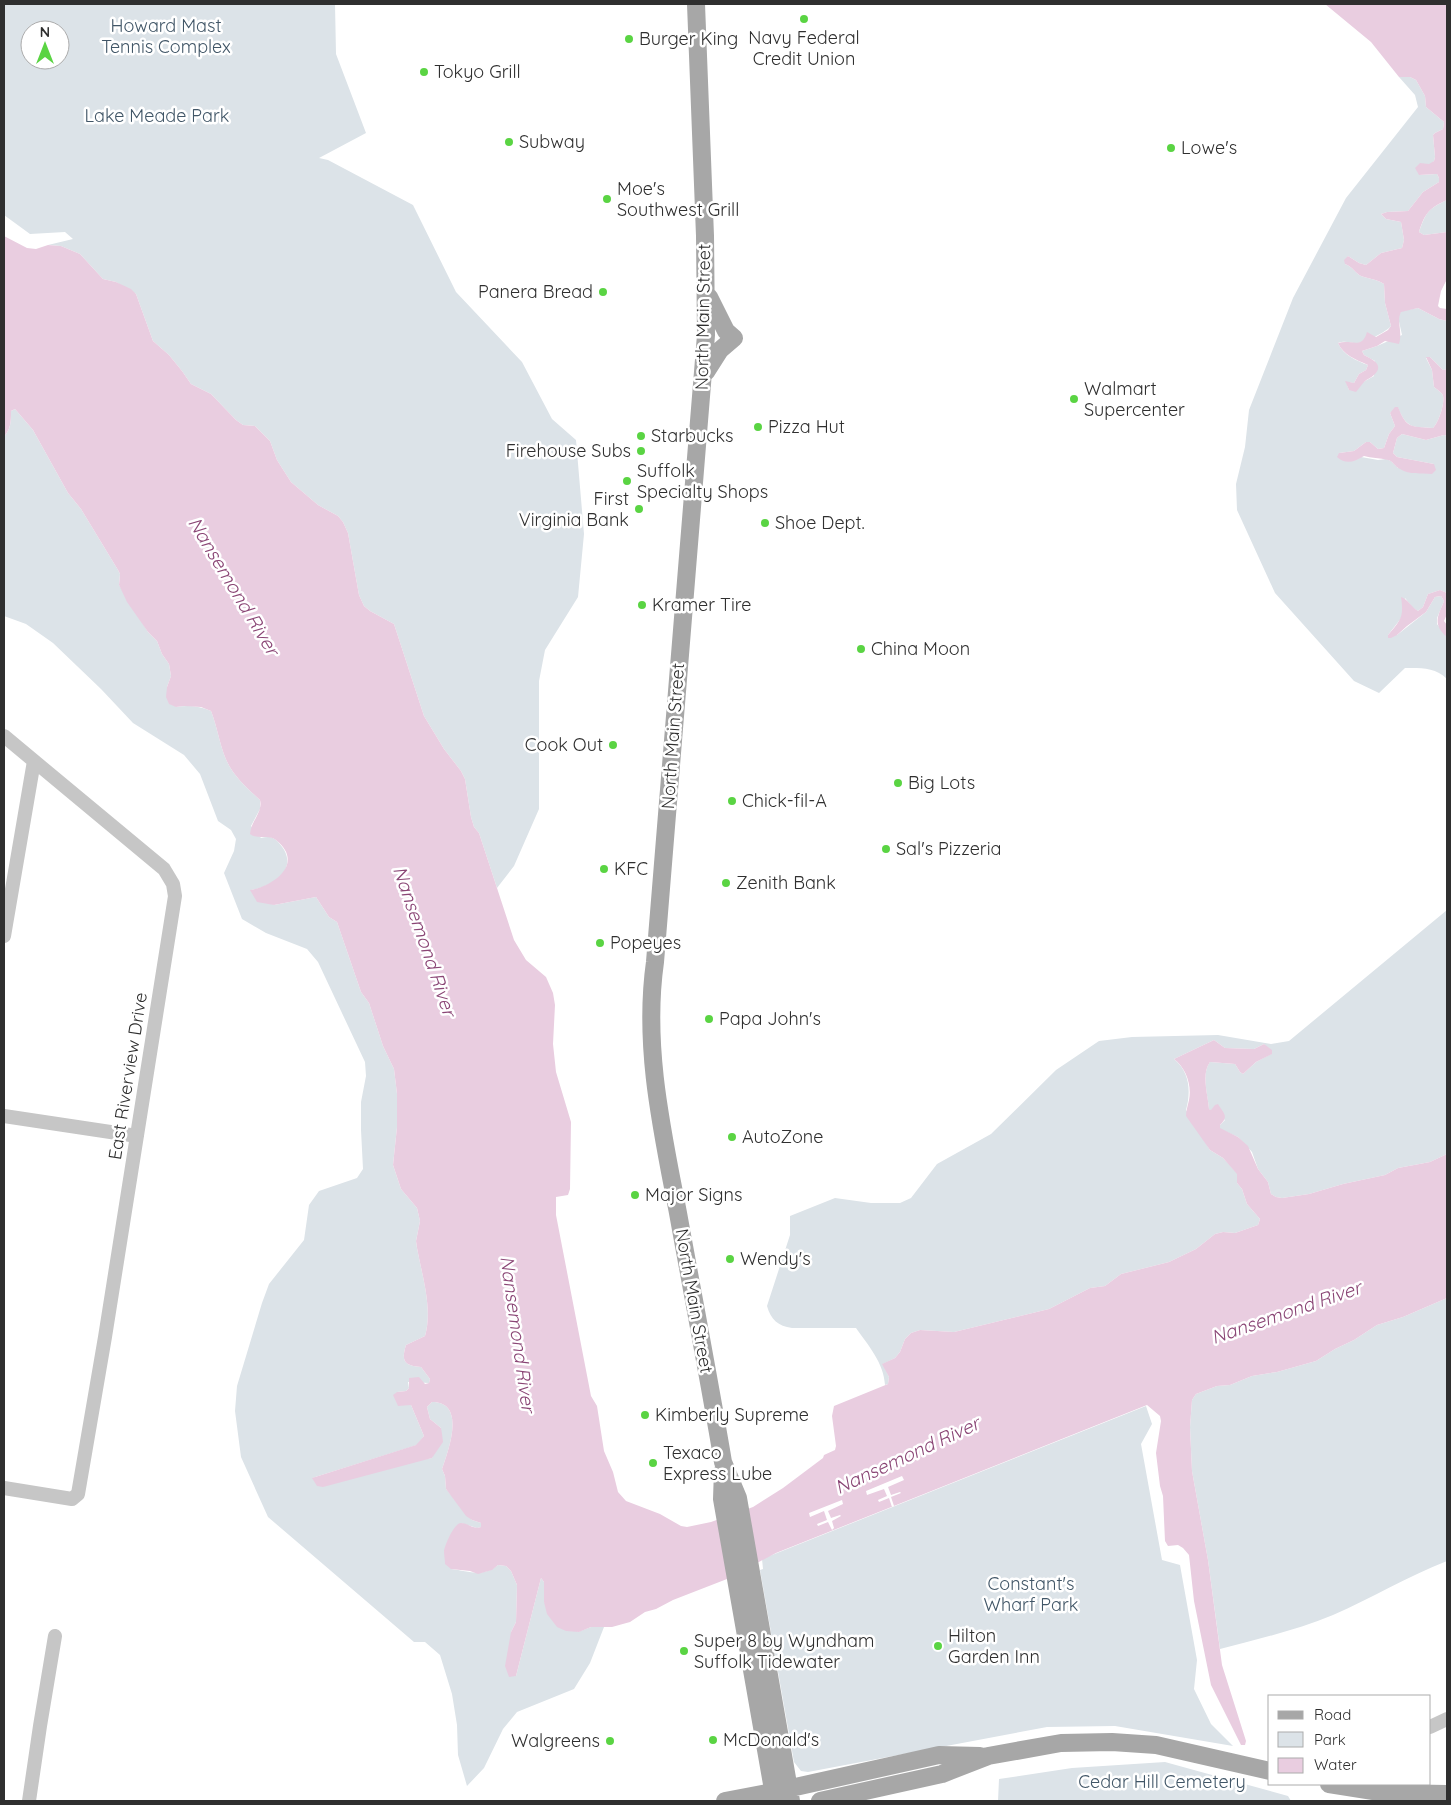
<svg xmlns="http://www.w3.org/2000/svg" width="1451" height="1805" font-family="Quicksand,sans-serif">
<rect width="100%" height="100%" fill="#fff"/>
<path fill="#dce3e8" fill-rule="evenodd" d="M4,4H335L336,54L366,133L319,158L328,160L413,205L456,292L522,362L552,419L576,440L584,534L578,597L545,650L539,681V809L514,866L497,888L479,833L474,827L471,817L465,779L461,771L444,749L424,716L394,624L370,611L364,606L359,595L348,533L343,522L338,516L318,505L291,482L277,460L270,441L255,426L243,425L236,420L211,394L191,384L182,371L169,355L153,341L136,294L116,282L103,279L80,254L61,246L48,245L73,239L65,232L30,234L4,215ZM30,30H60V60H30Z
M1399,77H1410L1416,80L1425,96L1426,107L1444,122L1443,129L1435,133L1433,135L1435,157L1434,161L1419,175L1437,174L1439,178V182L1423,192L1408,211L1387,212L1381,214L1386,219L1401,222L1404,240L1402,248L1381,253L1366,265L1359,263L1348,256L1345,264C1353,267 1355,273 1361,276C1369,279 1376,279 1384,284L1385,303L1391,326C1386,332 1366,342 1358,343C1350,344 1347,340 1338,343C1343,355 1357,361 1368,365L1366,370L1359,374L1354,383L1346,382L1349,390L1374,376L1375,361L1364,355L1362,351L1377,346L1402,335L1398,317L1401,311L1418,308L1439,319L1447,321V369L1443,370L1430,357L1426,358L1432,370L1434,387C1437,390 1442,392 1443,396C1445,404 1438,424 1433,428C1411,427 1407,428 1398,408L1390,413L1395,426L1389,434L1384,448L1378,449L1370,442H1366L1354,451L1339,453L1378,460L1386,459L1391,461L1398,468L1434,464L1397,457L1393,453L1397,438L1402,434L1426,440L1444,435L1447,436V593L1440,590L1428,594L1423,607L1418,611L1413,608L1405,598L1402,617L1388,635H1397L1426,612L1435,597L1441,596L1444,601L1437,618V624L1447,637V679C1435,667 1421,668 1405,668L1379,693L1354,681L1275,593L1237,510L1236,484L1245,447L1249,410L1293,298L1346,198L1418,107L1415,95Z
M1447,200V232L1424,235L1419,232C1426,212 1428,209 1447,200Z
M15,409L33,430L68,493L81,509L118,570L120,574L119,585L148,632L157,641L162,654L169,664L171,676L167,687L176,707C188,705 200,706 211,711C217,726 219,742 225,757C232,775 246,787 260,800V809L251,826L261,838C269,836 274,837 279,843C301,867 275,886 251,890L274,905L316,897L329,917L337,922L361,992L369,1003L383,1046L394,1069L397,1094V1127L393,1165L401,1189L417,1208L420,1221L416,1241L417,1248C422,1276 433,1308 425,1336L406,1345C401,1361 404,1366 421,1367L430,1379L429,1383L408,1382L409,1388L406,1391L397,1392L411,1405L424,1436L417,1445L312,1478L432,1458L441,1428L430,1419L427,1407L432,1402C467,1402 448,1451 442,1469L445,1476L446,1489L472,1520L481,1523V1527L477,1528L461,1523L451,1569C469,1571 482,1578 498,1565L506,1566L511,1571L517,1585L516,1622L511,1632L516,1676L541,1578L544,1582V1602L578,1632L591,1627H604L590,1663L574,1689L517,1712L503,1729L484,1768L467,1786L458,1755L457,1725L452,1694L440,1655L425,1642H414L268,1517L241,1457L235,1411L237,1386L262,1303L269,1284L304,1240L309,1205L319,1191L357,1178L363,1169L361,1130V1102L366,1076L365,1062L318,962L307,949L266,933L242,919L224,873L234,851L236,839L231,830L218,821L200,774L184,755L133,723L101,689L53,643L26,624L4,616V437C11,428 11,422 11,411Z
M1447,910V1154L1430,1162L1398,1168L1385,1175L1343,1184L1309,1194L1282,1198L1276,1197L1271,1194L1268,1182L1258,1169L1252,1152L1238,1137L1220,1129V1125L1225,1120L1209,1109C1208,1096 1201,1074 1210,1062L1235,1064L1240,1072L1243,1074L1256,1062L1271,1054L1264,1044L1254,1049L1225,1048L1214,1040L1174,1059C1190,1072 1191,1092 1186,1110L1210,1150L1223,1158L1238,1174L1237,1183L1242,1189L1247,1204L1260,1219L1258,1225L1235,1233L1223,1232L1215,1234L1196,1249L1169,1262L1121,1274L1105,1286L1090,1288L1049,1309L954,1332L920,1330L911,1333L905,1339L900,1352L895,1358L883,1364L889,1377L888,1384L885,1385C884,1363 868,1345 856,1328H792C778,1326 771,1320 767,1306L790,1235V1216L835,1198L871,1203H900L911,1198L937,1164L991,1134L1056,1070L1099,1041L1132,1037L1218,1035L1271,1044L1289,1041Z
M1447,1298V1561C1408,1576 1372,1598 1333,1615C1297,1630 1258,1639 1220,1649L1208,1560L1192,1471L1190,1427L1192,1400L1196,1394L1217,1386L1230,1385L1252,1376L1277,1372L1316,1361L1335,1349L1354,1340L1377,1325L1403,1317Z
M1146,1406L1152,1424L1141,1444L1162,1560L1180,1565L1197,1660L1194,1689L1211,1724L1233,1746L1115,1726L1047,1727L808,1772L801,1771L794,1762L760,1570L763,1569L762,1559Z
M1165,1762L1288,1796L1291,1801H998L999,1779L1072,1768Z"/>
<path fill="#e9cde0" d="M1325,4H1447V200C1429,208 1425,213 1419,232L1424,235L1447,232V279L1441,291L1438,306L1440,308L1447,309V321L1439,319L1418,308L1401,312C1396,321 1403,331 1399,344L1385,341L1377,346L1362,351L1364,355C1372,359 1385,365 1374,375C1371,378 1367,379 1364,382C1361,385 1359,389 1356,392L1349,390L1345,381L1354,383L1359,374L1366,370L1368,365C1357,360 1343,355 1338,343C1352,339 1362,350 1367,332L1376,337L1388,330L1391,326L1385,303L1384,284C1376,279 1369,279 1361,276C1355,273 1353,267 1345,264L1344,260L1348,256L1359,263L1366,265L1381,253L1402,248L1404,240L1401,222L1386,219L1381,214L1387,212L1408,211L1423,192L1439,182V178L1437,174L1419,175L1415,168L1420,163L1429,164L1434,161L1435,157L1433,135L1435,133L1443,129L1444,122L1426,107L1425,96L1416,80L1410,77H1399L1371,42Z
M4,236L27,248L36,249L48,245L61,246L80,254L103,279L116,282L131,289L136,294L153,341L169,355L182,371L191,384L211,394L236,420L243,425L255,426L270,441L277,460L291,482L318,505L338,516L343,522L348,533L359,595L364,606L370,611L394,624L424,716L444,749L461,771L465,779L471,817L474,827L479,833L514,940L526,960L546,977L553,993L555,1005L553,1044L556,1072L571,1122L570,1189L568,1195L556,1197V1215L591,1396L597,1406L604,1451L613,1472L618,1492L626,1501L660,1514L681,1526L687,1527L711,1522L753,1507L783,1488L823,1458L824,1455L835,1450L836,1446L832,1416L834,1406L888,1384L889,1377L882,1364L895,1358L900,1352L905,1339L911,1333L920,1330L954,1332L1049,1309L1090,1288L1105,1286L1121,1274L1169,1262L1196,1249L1215,1234L1223,1232L1235,1233L1258,1225L1260,1219L1247,1204L1242,1189L1237,1183V1174L1223,1158L1210,1150L1186,1116C1186,1110 1188,1105 1189,1100C1192,1085 1186,1068 1174,1059L1214,1040L1225,1048L1254,1049L1264,1044L1272,1050V1054L1256,1062L1243,1074L1240,1072L1235,1064L1210,1062C1201,1074 1208,1095 1209,1109L1211,1110L1215,1105L1218,1104C1224,1114 1229,1116 1220,1125V1128L1238,1137L1248,1146L1258,1169L1268,1182L1271,1194L1276,1197L1282,1198L1309,1194L1343,1184L1385,1175L1398,1168L1430,1162L1447,1154V1298L1403,1317L1377,1325L1354,1340L1335,1349L1316,1361L1277,1372L1252,1376L1230,1385L1217,1386L1196,1394L1192,1400L1190,1427L1192,1471L1208,1560L1222,1665L1246,1741L1245,1745H1241L1211,1685L1194,1601L1189,1555L1183,1548L1178,1545L1168,1546L1165,1541L1163,1496L1160,1486L1156,1453L1161,1421L1160,1416L1147,1405L776,1553L727,1579L673,1600L656,1609L645,1612L630,1622L612,1627H591L579,1632L566,1631L557,1627L547,1614L544,1602V1582L541,1578L516,1676L509,1677L505,1666L511,1632L516,1622L517,1585L511,1571L506,1566L498,1565L492,1570L478,1574L470,1571L451,1569L445,1564C445,1560 444,1555 444,1551C445,1545 454,1523 461,1523C469,1523 473,1530 481,1527V1523L472,1520L466,1516L446,1489L445,1476L442,1469C448,1451 467,1402 432,1402L427,1407L430,1419L441,1428L442,1434L443,1442L432,1458L323,1487L317,1486L312,1478L416,1445L424,1436L411,1405L398,1406L393,1395L397,1392L406,1391L409,1388V1378L419,1377L425,1384L429,1383L430,1379L421,1367C404,1366 401,1361 406,1345L425,1336C433,1308 422,1276 417,1248L416,1241L420,1221L417,1208L401,1189L393,1165L397,1127V1094L394,1069L383,1046L369,1003L361,992L337,922L329,917L316,897L274,905L257,902L250,890C274,886 305,863 276,840C268,834 258,840 250,834C251,821 263,812 260,800C246,787 232,775 225,757C219,742 217,726 211,711L201,707L184,706L176,707L169,704L166,697L167,687L171,676L169,664L162,654L157,641L148,632L127,602L119,585L120,574L118,570L81,509L68,493L33,430L15,409L11,411C11,422 11,428 4,437Z
M1426,357H1430L1443,370L1447,369V436L1444,435L1426,440L1402,434L1397,438L1393,453L1397,457L1434,464L1436,470L1432,474C1421,473 1410,475 1400,469C1395,467 1393,461 1388,460C1380,458 1371,458 1364,456C1354,462 1346,465 1337,457L1339,453L1354,451L1366,442H1370L1378,449L1384,448L1389,434L1395,426L1390,413L1395,407H1398C1407,429 1410,426 1433,428C1438,424 1445,404 1443,396C1442,392 1437,390 1434,387L1432,370Z
M1440,590L1447,593V614L1444,621L1447,625V637C1432,624 1438,616 1444,601L1441,596L1435,597L1426,612L1407,626L1397,635L1391,638H1388V635C1401,620 1404,617 1401,597C1408,599 1411,607 1418,611L1423,607L1428,594Z"/>
<path fill="#fff" d="M902,1476L904,1480L888,1487L891,1495L900,1492L901,1493L891,1497L894,1506L892,1507L889,1498L879,1502L878,1500L887,1496L884,1489L867,1495L866,1491Z
M842,1500L843,1504L828,1511L831,1518L840,1515L841,1516L832,1521L834,1528L832,1530L828,1522L818,1526L817,1524L827,1520L824,1511L810,1517L809,1513Z"/>
<g fill="none" stroke-linecap="round" stroke-linejoin="round">
<path stroke="#c6c6c6" stroke-width="14" d="M4,736L164,869L173,884L175,896L105,1337L78,1494L72,1499L4,1488
M4,936L34,761
M4,1116L137,1136
M1430,1727L1447,1719
M29,1801L40,1726L55,1636"/>
<path stroke="#a7a7a7" stroke-width="18" d="M696,4L705,236L706,335L655,962C643,1046 662,1130 678,1213C693,1296 709,1379 723,1462L738,1498L791,1801
M706,372L720,350L734,338L726,331L709,297
M723,1470L722,1499L775,1801
M1329,1784L1386,1793L1447,1794
M725,1801L773,1792L939,1755L980,1756
M820,1801L942,1774L988,1756L1061,1743L1112,1742L1156,1745L1270,1771"/>
</g>
<g fill="#5ad443" stroke="#fff" stroke-width="2">
<circle cx="804" cy="19" r="5"/>
<circle cx="629" cy="39" r="5"/>
<circle cx="424" cy="72" r="5"/>
<circle cx="509" cy="142" r="5"/>
<circle cx="1171" cy="148" r="5"/>
<circle cx="607" cy="199" r="5"/>
<circle cx="603" cy="292" r="5"/>
<circle cx="1074" cy="399" r="5"/>
<circle cx="758" cy="427" r="5"/>
<circle cx="641" cy="436" r="5"/>
<circle cx="641" cy="451" r="5"/>
<circle cx="627" cy="481" r="5"/>
<circle cx="639" cy="509" r="5"/>
<circle cx="765" cy="523" r="5"/>
<circle cx="642" cy="605" r="5"/>
<circle cx="861" cy="649" r="5"/>
<circle cx="613" cy="745" r="5"/>
<circle cx="898" cy="783" r="5"/>
<circle cx="732" cy="801" r="5"/>
<circle cx="886" cy="849" r="5"/>
<circle cx="604" cy="869" r="5"/>
<circle cx="726" cy="883" r="5"/>
<circle cx="600" cy="943" r="5"/>
<circle cx="709" cy="1019" r="5"/>
<circle cx="732" cy="1137" r="5"/>
<circle cx="635" cy="1195" r="5"/>
<circle cx="730" cy="1259" r="5"/>
<circle cx="645" cy="1415" r="5"/>
<circle cx="653" cy="1463" r="5"/>
<circle cx="938" cy="1646" r="5"/>
<circle cx="684" cy="1651" r="5"/>
<circle cx="713" cy="1740" r="5"/>
<circle cx="610" cy="1741" r="5"/>
</g>
<g text-anchor="middle" stroke-width="5" stroke-linejoin="round" paint-order="stroke">
<g font-size="18" fill="#415667" stroke="#fff">
<text x="166" y="32">Howard Mast<tspan x="166" dy="21">Tennis Complex</tspan></text>
<text x="157" y="122">Lake Meade Park</text>
<text x="1031" y="1590">Constant's<tspan x="1031" dy="21">Wharf Park</tspan></text>
<text x="1162" y="1788">Cedar Hill Cemetery</text>
</g>
<g font-size="18" fill="#2f2f2f" stroke="#fff" text-anchor="start">
<text x="804" y="44" text-anchor="middle">Navy Federal<tspan x="804" dy="21">Credit Union</tspan></text>
<text x="639" y="45">Burger King</text>
<text x="434" y="78">Tokyo Grill</text>
<text x="519" y="148">Subway</text>
<text x="1181" y="154">Lowe's</text>
<text x="617" y="195">Moe's<tspan x="617" dy="21">Southwest Grill</tspan></text>
<text x="593" y="298" text-anchor="end">Panera Bread</text>
<text x="1084" y="395">Walmart<tspan x="1084" dy="21">Supercenter</tspan></text>
<text x="768" y="433">Pizza Hut</text>
<text x="651" y="442">Starbucks</text>
<text x="631" y="457" text-anchor="end">Firehouse Subs</text>
<text x="637" y="477">Suffolk<tspan x="637" dy="21">Specialty Shops</tspan></text>
<text x="629" y="505" text-anchor="end">First<tspan x="629" dy="21">Virginia Bank</tspan></text>
<text x="775" y="529">Shoe Dept.</text>
<text x="652" y="611">Kramer Tire</text>
<text x="871" y="655">China Moon</text>
<text x="603" y="751" text-anchor="end">Cook Out</text>
<text x="908" y="789">Big Lots</text>
<text x="742" y="807">Chick-fil-A</text>
<text x="896" y="855">Sal's Pizzeria</text>
<text x="614" y="875">KFC</text>
<text x="736" y="889">Zenith Bank</text>
<text x="610" y="949">Popeyes</text>
<text x="719" y="1025">Papa John's</text>
<text x="742" y="1143">AutoZone</text>
<text x="645" y="1201">Major Signs</text>
<text x="740" y="1265">Wendy's</text>
<text x="655" y="1421">Kimberly Supreme</text>
<text x="663" y="1459">Texaco<tspan x="663" dy="21">Express Lube</tspan></text>
<text x="948" y="1642">Hilton<tspan x="948" dy="21">Garden Inn</tspan></text>
<text x="694" y="1647">Super 8 by Wyndham<tspan x="694" dy="21">Suffolk Tidewater</tspan></text>
<text x="723" y="1746">McDonald's</text>
<text x="600" y="1747" text-anchor="end">Walgreens</text>
</g>
<g font-size="18" fill="#2f2f2f" stroke="#fff">
<text transform="translate(703 317) rotate(-89)" y="6">North Main Street</text>
<text transform="translate(673 736) rotate(-86)" y="6">North Main Street</text>
<text transform="translate(128 1076) rotate(-81)" y="6">East Riverview Drive</text>
<text transform="translate(694 1301) rotate(80)" y="6">North Main Street</text>
</g>
<g font-size="19" font-style="italic" fill="#8a4575" stroke="#fff">
<text transform="translate(234 586) rotate(59)" y="7">Nansemond River</text>
<text transform="translate(425 941) rotate(71)" y="7">Nansemond River</text>
<text transform="translate(1286 1312) rotate(-19)" y="7">Nansemond River</text>
<text transform="translate(518 1334) rotate(82)" y="7">Nansemond River</text>
<text transform="translate(907 1455) rotate(-25)" y="7">Nansemond River</text>
</g>
</g>
<rect width="1451" height="1805" fill="none" stroke="#2f2f2f" stroke-width="10"/>
<rect x="1268" y="1695" width="162" height="90" fill="#ffffff" stroke="#acacac"/>
<rect x="1278" y="1711" width="25" height="8" fill="#a7a7a7" stroke="#acacac"/>
<text x="1314" y="1720" font-size="15" fill="#2f2f2f">Road</text>
<rect x="1278" y="1732" width="25" height="15" fill="#dce3e8" stroke="#acacac"/>
<text x="1314" y="1745" font-size="15" fill="#2f2f2f">Park</text>
<rect x="1278" y="1758" width="25" height="15" fill="#e9cde0" stroke="#acacac"/>
<text x="1314" y="1770" font-size="15" fill="#2f2f2f">Water</text>
<g transform="translate(45 45)"><circle r="24" fill="#ffffff" stroke="#acacac"/>
<path d="M0-4L9 19L0 12L-9 19Z" fill="#5ad443"/>
<text y="-8" font-size="14" font-weight="bold" text-anchor="middle" fill="#2f2f2f">N</text>
</g>
</svg>
